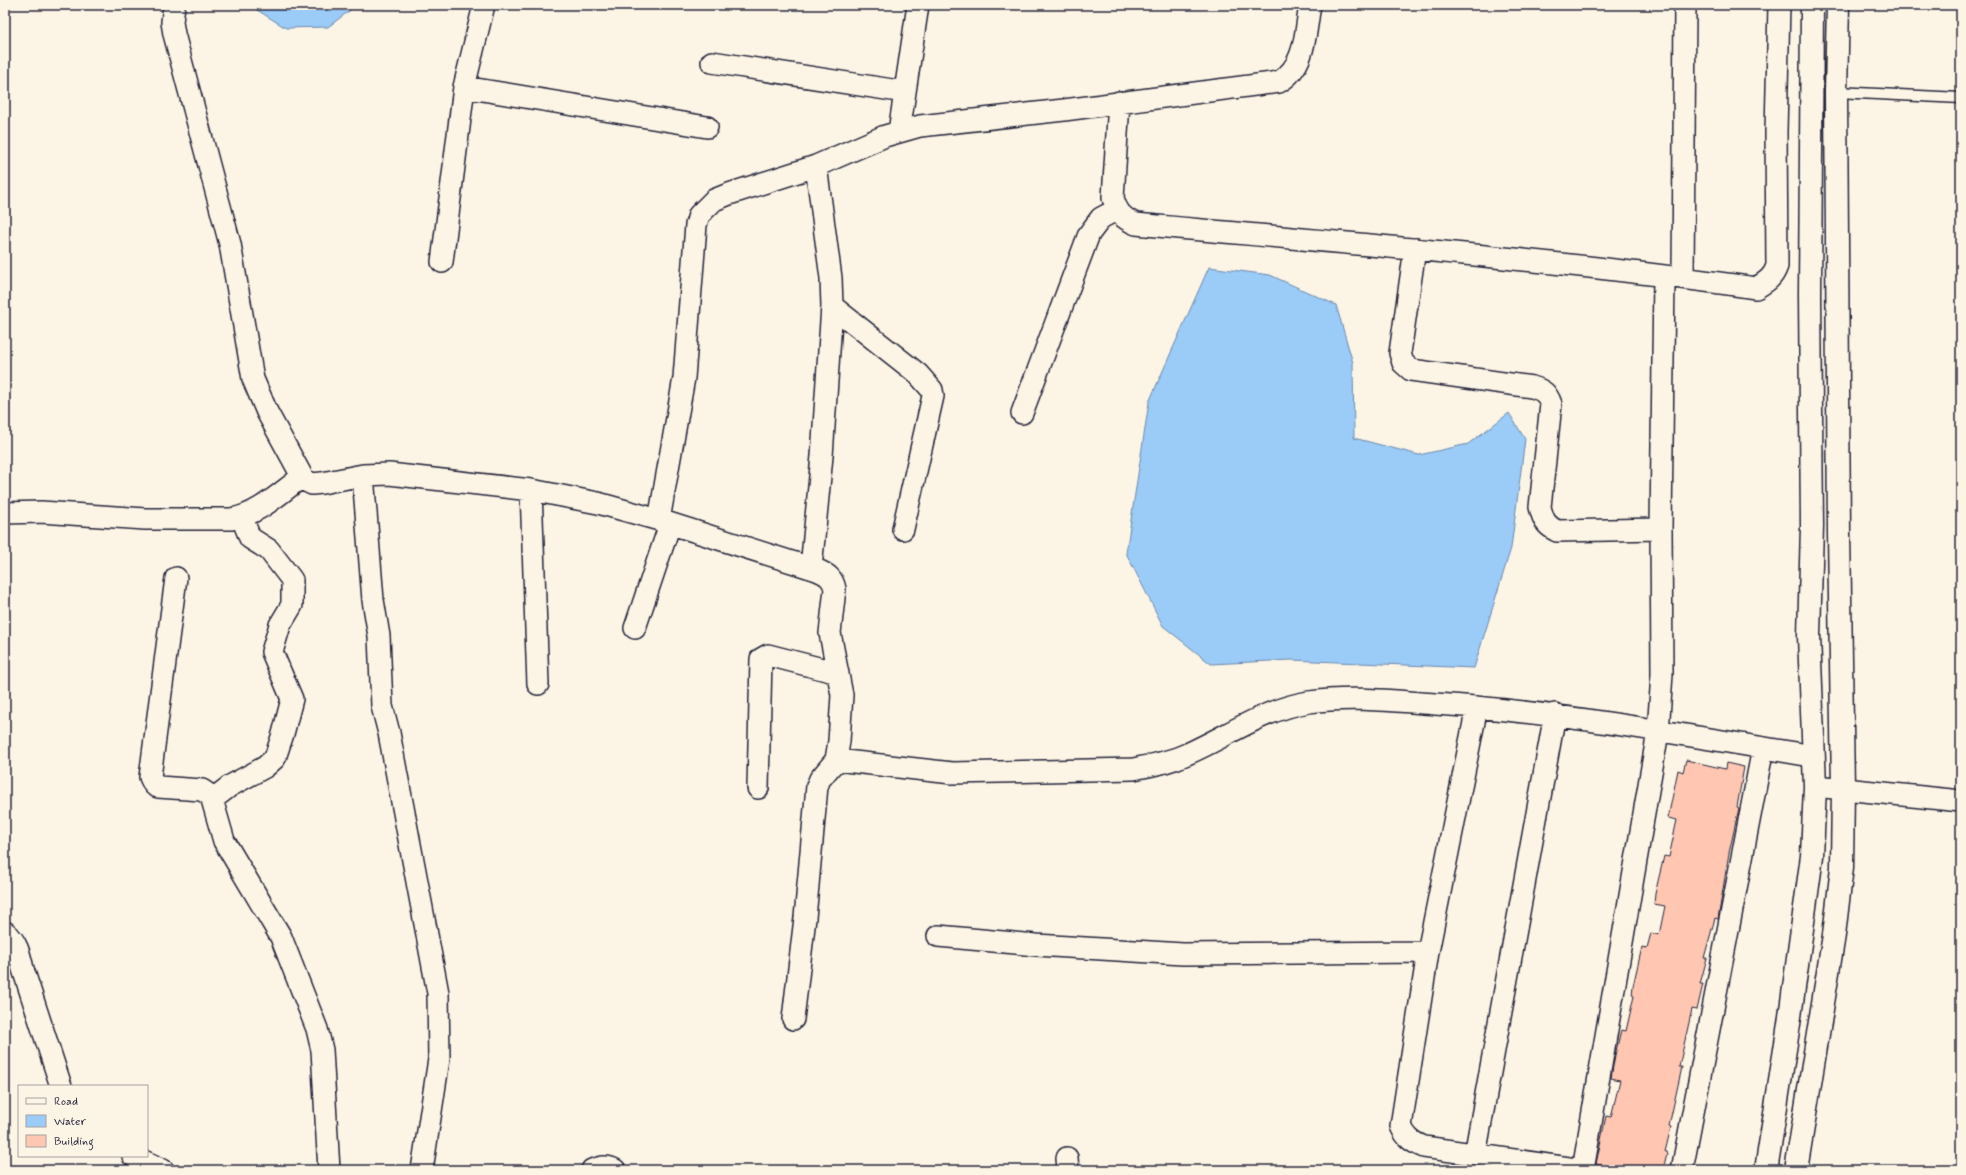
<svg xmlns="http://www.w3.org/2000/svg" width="1966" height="1175" font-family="Mynerve,sans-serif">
<rect width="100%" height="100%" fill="#fcf5e5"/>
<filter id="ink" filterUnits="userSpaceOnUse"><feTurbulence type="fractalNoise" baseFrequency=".025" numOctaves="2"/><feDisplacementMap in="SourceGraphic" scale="8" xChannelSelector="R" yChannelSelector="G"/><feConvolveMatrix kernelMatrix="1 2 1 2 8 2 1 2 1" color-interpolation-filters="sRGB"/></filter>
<g filter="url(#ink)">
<path fill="#9bcbf7" stroke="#6b87ac" d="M249,5H357L328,27L286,28Z
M1209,267L1270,275L1336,305L1353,363L1354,438L1419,455L1468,444L1509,413L1525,439L1511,548L1474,668L1291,660L1211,664L1163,626L1126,553L1149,402Z"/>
<path fill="#ffc7b2" stroke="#22223b" d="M1686,760L1725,769L1726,763L1744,767L1737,807L1739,808L1729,853L1718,919L1715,918L1704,958H1707L1700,984H1703L1697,1010L1692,1009L1679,1067H1682L1669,1126L1671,1127L1665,1152L1667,1153L1663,1170H1606L1607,1166L1596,1164L1606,1116L1611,1117L1620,1080L1611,1078L1615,1055L1621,1030L1626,1031L1634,996L1632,995L1633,986L1642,947L1647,948L1651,933L1659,935L1665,906L1654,904L1655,894L1664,856L1669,857L1677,820L1668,818L1678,770L1683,772Z"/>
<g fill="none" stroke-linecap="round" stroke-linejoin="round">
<g stroke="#22223b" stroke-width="13">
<path id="service" d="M1836,92L1961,98"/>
</g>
<g stroke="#22223b" stroke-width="24">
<path id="minor" d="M174,5L172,22L174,34L230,244L253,379L267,412L304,480L312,484L322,483L363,475L389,474L531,490L598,503L659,520L817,570C827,574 833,578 835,589L830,633L842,695L839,741L836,760L820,779L817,786L805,918L793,1019
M712,62L905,92
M464,87L707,127
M1119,102L1113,198C1117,212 1122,218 1136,224C1343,243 1550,259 1756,288C1766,282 1773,278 1777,266L1776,131L1779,5
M899,132L918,5
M1415,249L1400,353L1403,363L1411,370L1532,387C1543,390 1547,393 1551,404L1540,507C1543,519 1545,525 1557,531L1661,529
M442,262L464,87L484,5
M1683,278L1685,5
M832,306L918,374L932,390L933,396L903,529
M1022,413L1089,234L1101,218L1116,210
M363,475L373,600L379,636L382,706L389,733L438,993L439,1059L422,1170
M531,490L538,684
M5,513L41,512L145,519H231C257,516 281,492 302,477
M659,520L684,378L696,225L699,215L714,200L729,194L816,166L885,136L920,126L1064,110L1279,82C1306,66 1305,33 1310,5
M811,568L822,456L832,306L831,278L816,166
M176,578L150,777L154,785L158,787L202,790L211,796L224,841L281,937L317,1029L322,1050L329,1170
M635,628L670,524
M1477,707L1428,952L1401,1126C1406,1138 1412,1142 1424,1147L1583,1170
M836,760L952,773L1133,769C1152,765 1170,762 1187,754C1228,736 1264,709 1309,702C1350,696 1394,701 1435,704C1562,712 1688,736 1813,756
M1815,786L1961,801
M758,788L761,659L768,655L838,673
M213,799L230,786L265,767L275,758L283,734L292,699L272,652L280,625L292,605V580L269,550L250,538L242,518
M5,932C17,941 20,955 23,969L61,1086
M938,936L1036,945L1183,954L1428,952
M1475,1155L1555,714
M133,1156L163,1170
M1067,1158L1068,1170
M592,1170C601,1167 607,1165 615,1170
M1583,1170L1658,732L1662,674L1661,529L1664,276
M1682,1170L1763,748"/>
</g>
<g stroke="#22223b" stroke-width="25">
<path id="tertiary" d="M1766,1170L1789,1024L1812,856L1815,786L1809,636L1812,526L1810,295L1812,5
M1796,1170L1834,935L1842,867L1843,788L1839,533L1836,92L1838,5"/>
</g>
<use href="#service" stroke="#fcf5e5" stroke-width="10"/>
<use href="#minor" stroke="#fcf5e5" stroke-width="21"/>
<use href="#tertiary" stroke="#fcf5e5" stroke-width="22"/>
</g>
</g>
<rect width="1966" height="1175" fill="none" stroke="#fcf5e5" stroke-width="20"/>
<rect x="10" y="10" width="1946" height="1155" fill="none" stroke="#22223b" stroke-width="1.5" filter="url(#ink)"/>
<rect x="18" y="1085" width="130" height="72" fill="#fcf5e5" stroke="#a5a1a1"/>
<rect x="26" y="1098" width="20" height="6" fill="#fcf5e5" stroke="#a5a1a1"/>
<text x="54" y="1105" font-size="12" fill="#22223b">Road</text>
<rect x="26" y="1115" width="20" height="12" fill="#9bcbf7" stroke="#a5a1a1"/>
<text x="54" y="1125" font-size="12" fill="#22223b">Water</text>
<rect x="26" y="1135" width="20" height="12" fill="#ffc7b2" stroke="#a5a1a1"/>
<text x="54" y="1145" font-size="12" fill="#22223b">Building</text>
</svg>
